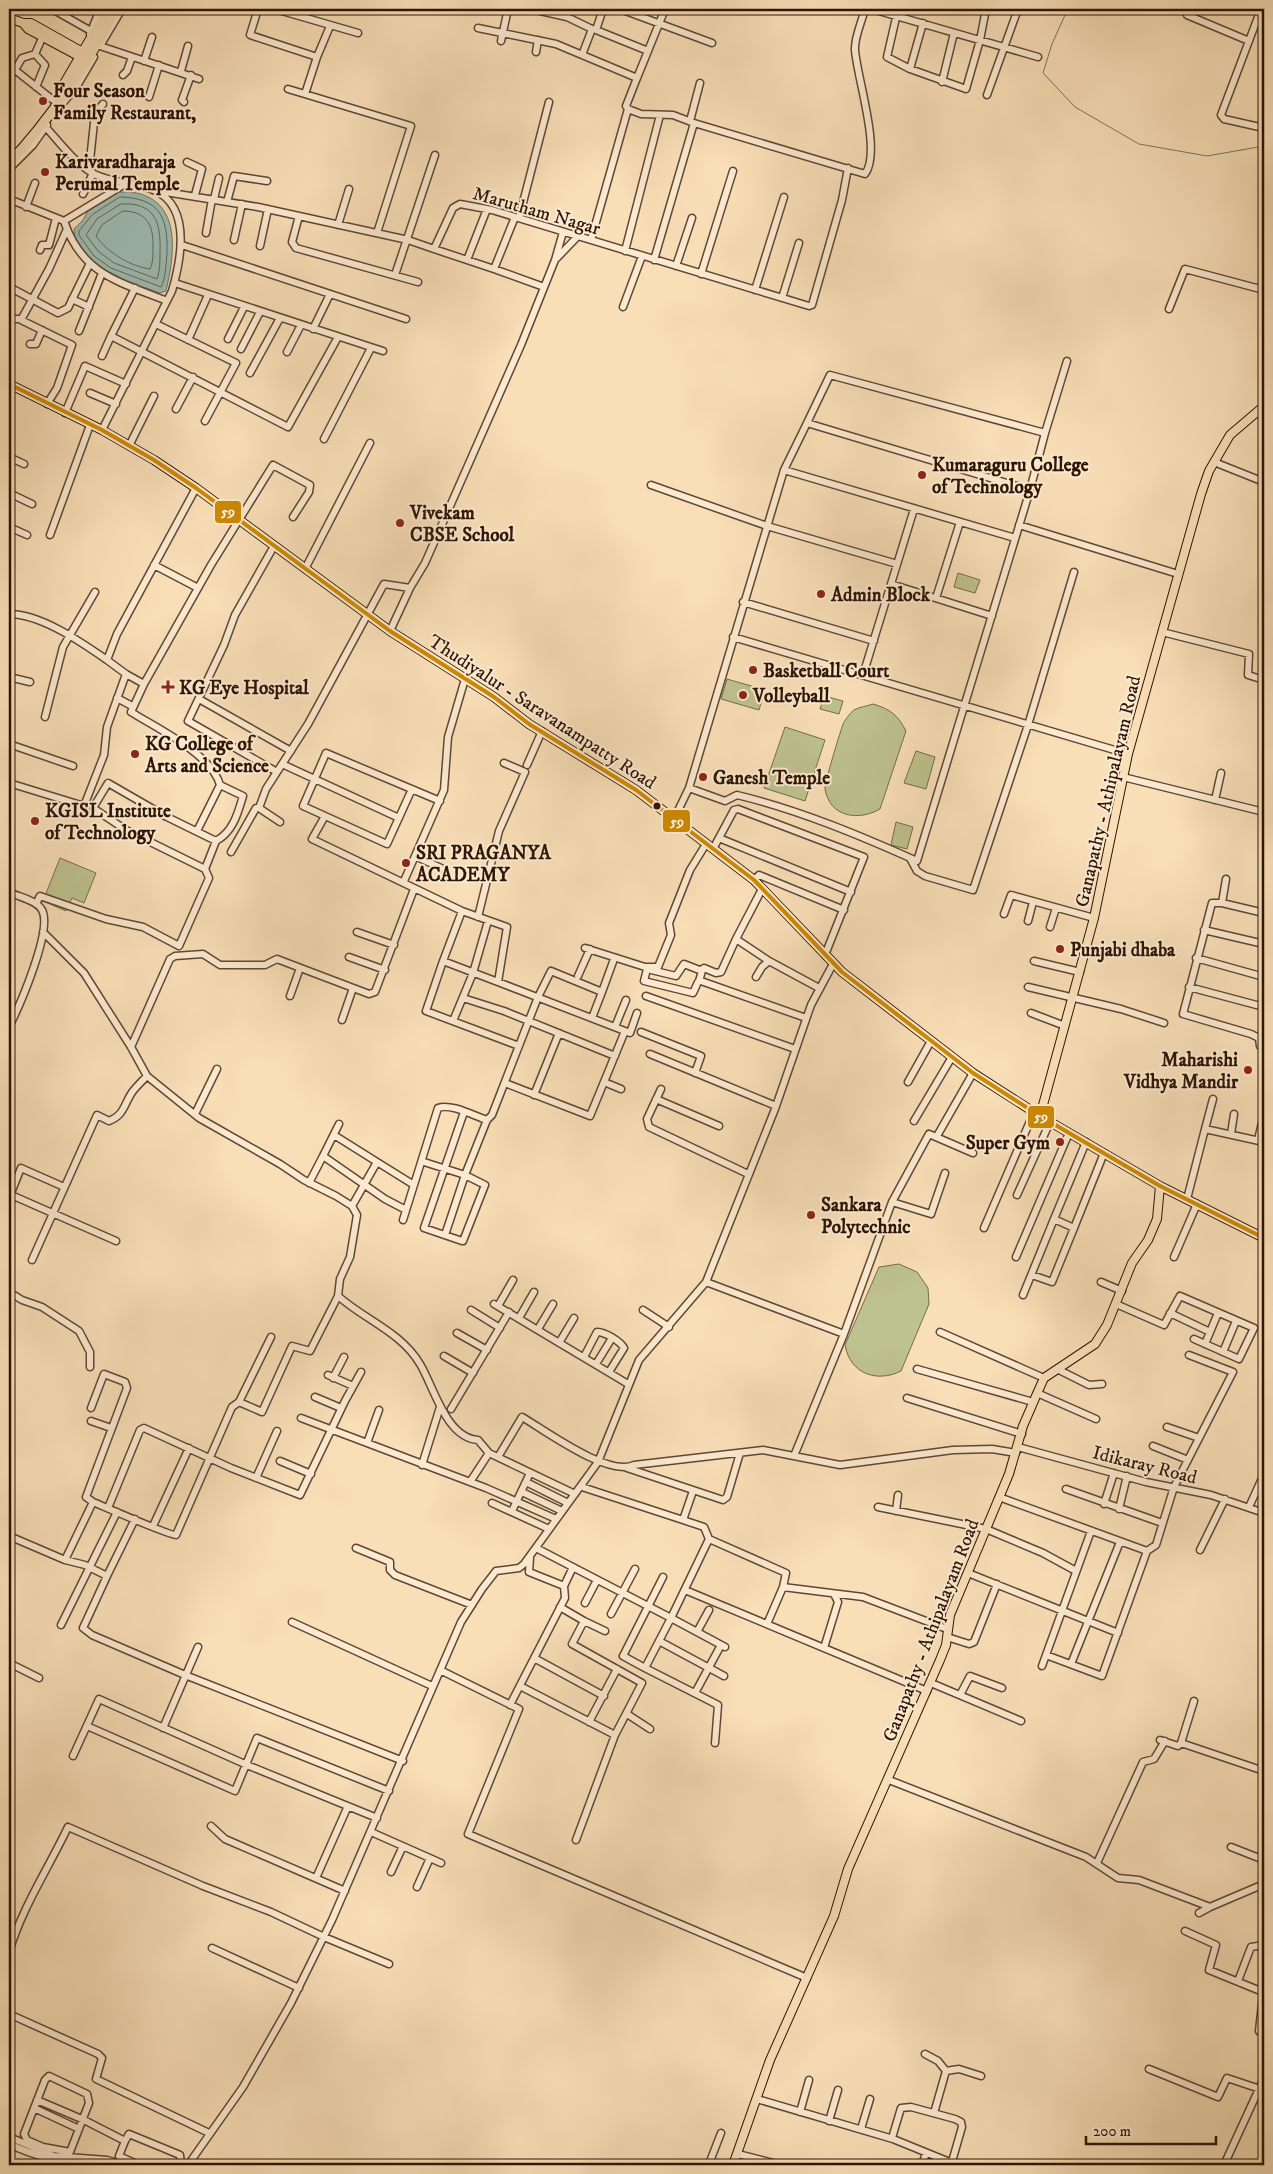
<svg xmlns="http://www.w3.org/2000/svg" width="1273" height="2174" font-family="'IM FELL DW Pica',serif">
<rect width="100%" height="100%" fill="#f9dfb8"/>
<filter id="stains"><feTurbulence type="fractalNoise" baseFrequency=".004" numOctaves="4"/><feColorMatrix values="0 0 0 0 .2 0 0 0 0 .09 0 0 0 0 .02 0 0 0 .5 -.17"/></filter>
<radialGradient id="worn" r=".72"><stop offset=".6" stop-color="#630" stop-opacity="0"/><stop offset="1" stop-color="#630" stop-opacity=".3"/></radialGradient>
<path fill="#bec28f" stroke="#766b4a" d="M958,573L980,580L975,593L954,587Z
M727,679L765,690L759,710L721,699Z
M824,696L843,701L839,714L820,709Z
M873,704C890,709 898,715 906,731L880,809C859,821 830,818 825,789C824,785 841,728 844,722C846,719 851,712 854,710C859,707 868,706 873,704Z
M785,727L825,740L805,801L764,788Z
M916,751L935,757L926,789L904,783Z
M896,822L913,827L907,849L891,845Z
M60,858L96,873L84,903L72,898L66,911L43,901Z
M899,1264L917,1272L928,1288L929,1304L901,1371C877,1383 850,1374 845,1345L879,1267Z"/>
<path fill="#9ebcb2" stroke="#71796d" d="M119,192C128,192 138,192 146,196C182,211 173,261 166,291L160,293C133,283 74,265 74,229L83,220L88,211Z"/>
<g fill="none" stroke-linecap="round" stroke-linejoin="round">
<path stroke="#66685c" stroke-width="1" d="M120,197C159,198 168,216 167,253C166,263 166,278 161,287L111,268L94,256L79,235V231L92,215Z
M121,204C155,202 161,222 160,252C160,260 160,271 157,279L114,263L98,251L86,235L97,219Z
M123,211C148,211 154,227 153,249C153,255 153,263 150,269C130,266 108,253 96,236L102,225Z"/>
<path stroke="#71796d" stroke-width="1" d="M1062,9L1065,15L1052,44L1043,73L1075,107L1139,144L1207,156L1264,146"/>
<g stroke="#614732" stroke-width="9">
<path id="minor" d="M52,9L91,31
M258,9L250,35L317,57L330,26
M275,9L358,33
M531,9L567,17L592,29L582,55
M620,9L712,43
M872,9L1038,57
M898,9L887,57L910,69L923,23
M1190,9L1187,15L1249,41
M1261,9L1221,115L1224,119L1264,128
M478,28L556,44L637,78L626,106L628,109L591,240
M593,29L596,30L603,9
M596,30L648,51
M90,34L100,9
M501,41L508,9
M100,46L122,9
M100,46L199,79
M536,52L538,40
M35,54L45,65L36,87
M144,61L152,37
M910,69L966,89L980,40L986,9
M15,70L22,58L35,54L43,36
M181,71L188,46
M123,75L127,71L132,57
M9,76L15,70L53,100
M637,78L665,9
M942,82L954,33
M288,89L411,126L377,233
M305,94L317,57
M987,95L1018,9
M149,97L159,65
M184,102L182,100L191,75
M63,103L77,86L94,57
M628,109L641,114L673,115L694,123L654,260
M690,121L700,83
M42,123C57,139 74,163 94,174C112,183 137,183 154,190C192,207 181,260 172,291L102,430
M694,123L865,174C882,152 857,78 855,50C854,38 862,21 865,9
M187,162L202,169L195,195
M9,169L33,145L47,125
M89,170L95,113L103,104
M153,190L258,207L408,240L434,249L453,208L460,204L492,210L809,306L812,305L842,200L848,168
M83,194L93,173
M9,199L64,221C82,275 120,282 167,301
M214,199L219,178
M227,202L234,176L267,181
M26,207L35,183
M299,216L292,242L296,248L418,282
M519,218L549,102
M64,221L125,184
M338,225L349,189
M206,233L212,199
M234,240L242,204
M182,245L406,319
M260,246L268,209
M434,249L494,269L515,217
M40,250L42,245H49L56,218
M625,251L660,115
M556,259L578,236
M467,260L487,209
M676,266L692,218
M494,269L544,287
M701,274L733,171
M395,275L435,155
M175,283L383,351
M11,288L58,313L68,308L90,263
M135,288L111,336L288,427L338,337
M755,290L784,197
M782,298L799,243
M72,299L89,307
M623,307L642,256
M1169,309L1185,269L1264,290
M9,319H22
M156,324L236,363L205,421
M313,329L330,294
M79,331L102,273
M228,339L244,307
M188,340L208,295
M30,344H36L42,330
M241,349L260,312
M287,352L301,325
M102,356L111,336
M250,373L280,318
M90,393L116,404
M47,404L57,388L72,345L21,320L49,269L67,229
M176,409L193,377
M65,413L85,366L126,384
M807,423L830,375L1045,433L1030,490
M1045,433L1067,361
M324,439L371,348
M129,446L154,396
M9,457L24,464
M1214,462L1264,482
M784,470L1015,538
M651,485L767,526L897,564
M9,493L32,504
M914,509L891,584L992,616
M1019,525L1178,574
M9,527L27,535
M50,535L90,425
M274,546L235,615L224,645L188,721L277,772
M154,565L198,588
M305,569L370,443
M936,598L960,522
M743,602L874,641
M9,614C41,614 81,642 107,660
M390,631L410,588
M1162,632L1249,654L1248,675L1264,680
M733,637L1128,754
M126,674L144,684L131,712C156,728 212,754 220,785L243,796C238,813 233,832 216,841
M863,675L891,584
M9,677L30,682
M144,684L211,565L273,465L310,485L309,492L293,517
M117,698L132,706
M199,699L291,751
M45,717L63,647L95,592
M9,744L73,766
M282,764L399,818
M527,765L542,731
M1123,777L1264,812
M9,783L84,806L104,755L107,727L126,674L107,660L117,634L196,488
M108,783L167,817L216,841L205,869L126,830L93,808Z
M412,789L387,844L303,806L326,753L440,801
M1215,800L1221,773
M259,808L280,822
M325,816L312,839L462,911L507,927L498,982L443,961L462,911
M674,819L689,788L784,470L807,423L1030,490L917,861C859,835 799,810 737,795L725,801L689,788
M197,831L220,785
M719,838L851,892
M713,849L734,810L738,809L864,857L825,955
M231,852L256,808H259L266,789L308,724L384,584L410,588L425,563L521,345L555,260L563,232
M415,856L441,868
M910,858L917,871L925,876L973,890L1028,725L1074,572
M754,880L759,875L844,910
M404,881L444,790L448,737L465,679
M762,889L736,939L769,961L819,988
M9,892C18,897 37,900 42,910C53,930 19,1007 9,1027
M1222,903L1226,879
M36,904L40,896L106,919L143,927L179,946L209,878L205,869
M1004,914L1011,895L1094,918
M478,917L499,831L525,772L504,763
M1028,921L1033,902
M1050,927L1056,908
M1204,930L1264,944
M43,932L84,973L131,1047L147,1076L199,1118L280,1164L304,1180L336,1196L352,1206L357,1215L350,1257L340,1279L338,1296C365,1320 401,1332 420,1364C434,1387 446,1438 478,1440L489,1453L575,1494
M357,932L394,945
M585,948L645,967H658L671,935L669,923L690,870L706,844
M349,957L385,970
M1196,958L1264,977
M443,961L426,1011L519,1046
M1034,961L1080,972
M701,970L704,968L716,973L721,972L736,939
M578,976L590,949
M756,977L762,967L769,961
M699,981L702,971L684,964L676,976L647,969L644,981L693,993L698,982L701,981L806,1018
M498,982L630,1033L637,1013
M1028,987L1121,1009L1164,1023
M1189,987L1264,1007
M602,992L614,959
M290,996L300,968
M646,996L795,1049
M463,998L504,1011L615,1056
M1031,1013L1065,1026
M342,1020L353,988
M453,1021L473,973L488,921
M615,1027L626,1000
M641,1032L701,1056L695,1073
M1260,1046L1259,1038L1251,1034L1183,1014L1212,903H1222L1264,913
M131,1047L170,959L175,956L203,954L220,965H265L277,959L369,994L375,992L414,889
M650,1054L776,1106
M604,1082L621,1089
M908,1082L931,1041
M505,1083L590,1116L625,1031
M661,1089L647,1119L649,1127L748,1174
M534,1095L559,1033
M656,1099L719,1126
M1213,1099L1205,1129L1264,1142
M195,1114L217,1069
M914,1121L952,1057
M1231,1134L1234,1114
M334,1135L377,1162
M937,1136L973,1073
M1258,1140L1264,1114
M1086,1142L1054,1219L1074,1228L1104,1153
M323,1156L339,1124
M424,1162L465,1175L487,1120
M309,1183L323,1156L385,1199L406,1210
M9,1194L116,1241
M1017,1195L1050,1122
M9,1198L21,1168L64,1187
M1187,1199L1205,1129
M892,1202L931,1214L945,1173
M352,1206L377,1162L414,1185
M403,1220L438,1108C451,1103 474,1116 487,1120L492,1115L538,997L551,971L602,992L592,1018
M984,1228L1034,1112
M445,1235L465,1175L485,1185L463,1241H462L424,1228L464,1112
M1016,1257L1069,1133
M1174,1257L1197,1204
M32,1260L97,1115L109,1121C125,1115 124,1103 133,1091C137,1086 142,1081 147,1076
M1032,1275L1052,1282L1074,1228
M706,1282L844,1334L892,1202L929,1134L973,1153
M1101,1282L1122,1291
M9,1292L22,1300L42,1307L79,1331L90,1352V1367
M1023,1295L1054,1219
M494,1304L628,1384
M1116,1304L1164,1325L1180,1296L1254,1328L1239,1359L1194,1339
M498,1306L513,1280
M471,1310L500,1328
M643,1310L669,1327
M1170,1313L1210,1332
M519,1318L534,1292
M538,1329L553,1304
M940,1332L1044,1378
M457,1333L487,1350
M559,1343L574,1318
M1205,1344L1218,1313
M1223,1352L1236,1321
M444,1356L473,1373
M584,1357L597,1332C605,1332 620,1341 624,1348L609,1372
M596,1364L612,1338
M917,1369L1033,1402
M1057,1369L1089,1385L1102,1384
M328,1375L353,1386
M333,1378L344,1357
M1037,1393L1096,1419
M315,1397L341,1408
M907,1398L1022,1434
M239,1402L262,1412L292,1346L310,1351L338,1296
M91,1408L104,1374L125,1382L127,1388L86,1497L93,1502C105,1507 171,1536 176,1535L232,1407L239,1402L271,1337
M451,1409L509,1312
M301,1418L486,1488L556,1519
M91,1421L111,1428
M1167,1427L1199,1438
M367,1443L379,1410
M1153,1446L1188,1460
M1018,1447L1146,1482L1211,1495L1264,1513
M794,1456L844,1334
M498,1457L522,1417C546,1431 608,1477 634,1465L763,1450L840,1465L953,1450L992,1449L1016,1453
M280,1461L311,1474
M422,1465L440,1407
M627,1468L723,1500L727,1497L740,1453
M256,1478L277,1431
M470,1482L489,1453
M526,1482L568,1503
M582,1487L683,1520L693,1491
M1066,1489L1162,1523
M522,1492L562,1511
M999,1497L1147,1551
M492,1503L549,1529
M1104,1504L1114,1473
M878,1507L986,1529L1043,1553L1076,1571
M1249,1507L1264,1474
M108,1508L140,1430L144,1428L231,1468L300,1495L345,1401L361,1372
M1119,1509L1127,1476
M512,1511L530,1473
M896,1511L898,1495
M153,1526L189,1448
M9,1536L65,1560L85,1565L107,1576L83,1628L92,1635L185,1675L403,1761
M709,1539L786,1573L783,1587L767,1624
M356,1548L390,1562V1570L395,1575L472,1605
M536,1548L671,1618L709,1539L704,1527L683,1520
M1200,1550L1225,1499
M65,1560L93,1502
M968,1573L1118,1633
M107,1576L135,1519
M564,1586L573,1567
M783,1587L863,1597L947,1629
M685,1590L927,1691
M585,1603L597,1580
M560,1607L584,1621L572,1644L642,1683L615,1735L576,1840
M611,1614L635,1569
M584,1621L605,1631
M292,1622L432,1686
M61,1625L117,1512
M697,1632L709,1610
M947,1637L969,1644L974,1642L997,1584
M659,1641L724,1676
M824,1648L838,1602L834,1594
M1046,1655L1102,1676L1147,1551L1156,1545L1174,1487L1233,1372L1189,1355
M534,1658L604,1696
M9,1663L39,1678
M1071,1664L1120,1542
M1042,1666L1091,1531
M645,1668L623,1656L663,1577
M440,1670L519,1709L468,1834L807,1978
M931,1683L1021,1721
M520,1686L615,1735
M695,1693L721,1645
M960,1695L970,1676L1002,1688
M510,1705L565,1598L564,1586L529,1572L530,1558
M627,1714L650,1729
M589,1722L617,1669
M87,1726L235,1791L257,1738L389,1791
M163,1728L198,1647
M1160,1740L1178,1746L1181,1743L1264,1771
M715,1743L718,1705L645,1668L671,1618L725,1647
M1181,1743L1194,1701
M73,1756L99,1699L247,1765L377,1818
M889,1780L1086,1857L1118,1878L1139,1880L1210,1907L1199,1913
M211,1826L225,1839L345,1891
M371,1832L441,1863
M1231,1847L1264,1860
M1097,1863L1143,1762L1154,1759L1165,1741
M391,1872L403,1846
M316,1878L348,1806
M417,1887L430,1858
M1210,1907L1264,1884
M1185,1931L1216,1945L1209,1970L1263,1992
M212,1948L299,1988
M9,1952C22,1908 48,1869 68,1827L203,1886L271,1912L324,1937L389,1964
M1238,1981L1251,1947L1264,1945
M1264,1986L1259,2031L1264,2036
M9,2014L98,2054L102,2058L96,2079L209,2133
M925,2054L938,2061L946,2071
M1149,2069L1218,2097L1227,2078L1260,2089
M757,2099L893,2139L957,2165
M37,2100L84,2120L125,2141L119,2156L139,2165
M34,2108L79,2129
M800,2112L809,2080
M934,2113L946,2071L959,2069L981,2076
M829,2121L838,2090
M861,2129L870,2099
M9,2137L54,2156L107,2160L124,2165
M892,2138L901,2108L911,2107L955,2119L961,2122L962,2127L951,2165
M125,2141L129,2134L180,2155L181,2165
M9,2144C36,2157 62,2163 92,2165
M41,2152L43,2147L27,2140L24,2134L45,2080L49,2076L87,2094L89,2103L70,2152L43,2147
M738,2154L781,2165
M188,2165L243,2087L291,2003L332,1920L461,1622L482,1589L496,1571L519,1568L524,1564L598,1462L639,1360L706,1282L775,1109L811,1005L833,964
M712,2165L709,2164L721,2133
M922,2165L926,2153
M1224,2165L1264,2078"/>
</g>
<g stroke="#2e1405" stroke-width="10">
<path id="major" d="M9,18L23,23H31L88,55
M23,23L28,29L84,59
M9,384L102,430L154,460L196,488L390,631L494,697L529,724L636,790L754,880L842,972L973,1073L1040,1116L1160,1186L1264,1238
M1040,1116L1094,918L1128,754L1201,494L1209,471L1230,435L1264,406
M733,2165L770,2060L834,1916L848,1869L940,1660L946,1645L950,1615L1009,1474L1023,1426L1036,1396L1044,1378L1095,1344L1107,1325L1132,1263L1148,1240L1157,1219L1160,1186"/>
</g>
<g stroke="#2e1405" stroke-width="11">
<path id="highway" d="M62,88L108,9
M9,163C47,123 92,59 115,9"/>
</g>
<use href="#minor" stroke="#fbead1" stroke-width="6"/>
<use href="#major" stroke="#f9dfb8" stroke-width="8"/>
<use href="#highway" stroke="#f9dfb8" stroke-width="9"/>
<g stroke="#fbead1" stroke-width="8">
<path id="bus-1" d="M9,384L102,430L154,460L196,488L390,631L494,697L529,724L636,790L754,880L842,972L973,1073L1040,1116L1160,1186L1264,1238"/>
</g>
<use href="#bus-1" stroke="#cf8901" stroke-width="4"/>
</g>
<g fill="#8f2418" stroke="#fbead1" stroke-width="2">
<circle cx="43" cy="101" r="5"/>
<circle cx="45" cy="172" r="5"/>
<circle cx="922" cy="475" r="5"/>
<circle cx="400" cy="523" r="5"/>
<circle cx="821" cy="594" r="5"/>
<circle cx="753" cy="670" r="5"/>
<path d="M165.5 679.5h5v5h5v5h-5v5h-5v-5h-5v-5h5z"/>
<circle cx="743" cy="695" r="5"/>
<circle cx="135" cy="754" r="5"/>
<circle cx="703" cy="777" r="5"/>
<circle cx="35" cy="821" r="5"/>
<circle cx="406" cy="863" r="5"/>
<circle cx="1060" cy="949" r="5"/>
<circle cx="1248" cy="1070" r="5"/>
<circle cx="1060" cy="1142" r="5"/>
<circle cx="811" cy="1215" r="5"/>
</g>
<circle fill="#2e1405" stroke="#fbead1" stroke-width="2" cx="657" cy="806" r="4.5"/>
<g text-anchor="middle" stroke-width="4" stroke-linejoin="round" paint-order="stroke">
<g font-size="19" font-weight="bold" fill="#2e1405" stroke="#fbead1" text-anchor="start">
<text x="53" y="97">Four Season<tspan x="53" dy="22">Family Restaurant,</tspan></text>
<text x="55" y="168">Karivaradharaja<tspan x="55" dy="22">Perumal Temple</tspan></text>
<text x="932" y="471">Kumaraguru College<tspan x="932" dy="22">of Technology</tspan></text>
<text x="410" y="519">Vivekam<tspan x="410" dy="22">CBSE School</tspan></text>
<text x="831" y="601">Admin Block</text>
<text x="763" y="677">Basketball Court</text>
<text x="179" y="694">KG Eye Hospital</text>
<text x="753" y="702">Volleyball</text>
<text x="145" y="750">KG College of<tspan x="145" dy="22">Arts and Science</tspan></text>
<text x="713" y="784">Ganesh Temple</text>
<text x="45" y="817">KGISL Institute<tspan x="45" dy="22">of Technology</tspan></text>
<text x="416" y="859">SRI PRAGANYA<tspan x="416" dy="22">ACADEMY</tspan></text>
<text x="1070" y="956">Punjabi dhaba</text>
<text x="1238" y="1066" text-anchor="end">Maharishi<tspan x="1238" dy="22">Vidhya Mandir</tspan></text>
<text x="1050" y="1149" text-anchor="end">Super Gym</text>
<text x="821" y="1211">Sankara<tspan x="821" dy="22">Polytechnic</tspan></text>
</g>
<g font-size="19" fill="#2e1405" stroke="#fbead1">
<text transform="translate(537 210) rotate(16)" y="7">Marutham Nagar</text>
<text transform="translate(543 711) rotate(33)" y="7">Thudiyalur - Saravanampatty Road</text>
<text transform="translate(1107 791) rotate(-77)" y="7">Ganapathy - Athipalayam Road</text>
<text transform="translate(1145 1464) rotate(14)" y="7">Idikaray Road</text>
<text transform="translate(930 1630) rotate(-69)" y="7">Ganapathy - Athipalayam Road</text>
</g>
</g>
<g stroke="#fbead1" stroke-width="2">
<rect x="214" y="500" width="28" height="24" rx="5" fill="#cf8901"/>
<rect x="662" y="809" width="29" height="24" rx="5" fill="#cf8901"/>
<rect x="1027" y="1105" width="28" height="24" rx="5" fill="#cf8901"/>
</g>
<g font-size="14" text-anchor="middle" font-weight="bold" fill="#fff">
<text x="228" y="516">59</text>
<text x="677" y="826">59</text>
<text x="1041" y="1121">59</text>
</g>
<rect width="1273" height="2174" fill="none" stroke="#f9dfb8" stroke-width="30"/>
<rect x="10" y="10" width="1253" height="2154" fill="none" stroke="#2e1405" stroke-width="2.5"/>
<rect x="15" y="15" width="1243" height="2144" fill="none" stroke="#2e1405"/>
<path d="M1086 2136v8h130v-8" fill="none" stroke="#2e1405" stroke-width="2.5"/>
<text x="1093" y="2136" font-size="15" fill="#2e1405" stroke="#fbead1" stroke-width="4" paint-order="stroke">200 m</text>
<rect width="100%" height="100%" filter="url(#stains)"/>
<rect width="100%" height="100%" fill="url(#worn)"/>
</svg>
